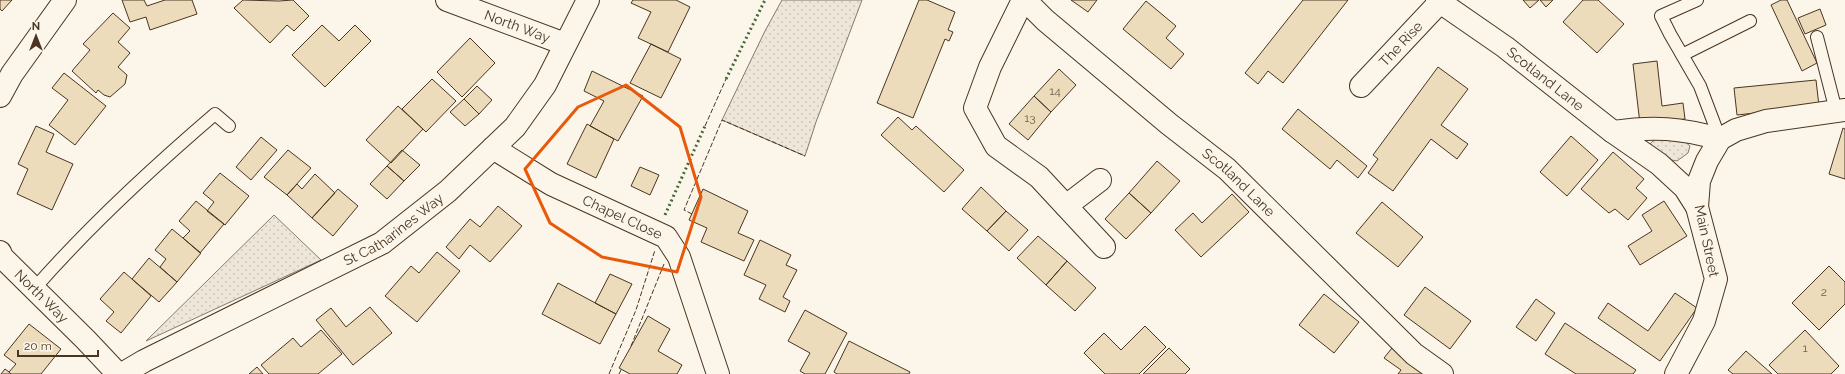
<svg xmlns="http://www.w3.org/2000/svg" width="1845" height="374" font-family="Raleway,sans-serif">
<defs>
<pattern id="grass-dots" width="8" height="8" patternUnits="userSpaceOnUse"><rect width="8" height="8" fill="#ede6d9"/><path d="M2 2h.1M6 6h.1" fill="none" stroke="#cdc6ba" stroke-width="1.8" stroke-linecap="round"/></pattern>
</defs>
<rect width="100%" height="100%" fill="#fbf6e9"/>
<path fill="url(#grass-dots)" stroke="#887966" d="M782,0H862L816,122L805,156L722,120L765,31Z
M1656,138L1683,140L1690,146L1688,153L1677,161L1661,158L1650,144Z
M274,215L321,260L146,341Z"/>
<path fill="#ecdcbc" stroke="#4a3520" d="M0,0H12L2,11L0,9Z
M122,0H144L147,6L165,0H192L197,14L150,30L146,17L130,22Z
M243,0L279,1L293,0L309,16L294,31L287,25L270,43L234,8Z
M633,0H676L690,7L668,52L638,38L651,12L631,3Z
M919,0H927L955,12L948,30L953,32L949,41L945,39L913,118L877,103Z
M1071,0H1097L1088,12Z
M1303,0H1348L1283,83L1268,71L1258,84L1245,73Z
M1523,0H1539L1530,8Z
M1540,0H1553L1546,7Z
M1583,0H1598L1624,24L1597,53L1563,22Z
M1781,0H1787L1817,63L1802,71L1771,5Z
M1146,1L1176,26L1166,38L1184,54L1171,69L1123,29Z
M1820,9L1826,25L1805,34L1798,18Z
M113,13L130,28L118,42L130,53L118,67L127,75L125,84L110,97L104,95L98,90L96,93L72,71L90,50L83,44Z
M322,25L339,41L355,25L371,41L325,87L292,55Z
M470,38L495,63L462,97L437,72Z
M651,44L681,59L661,98L630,83Z
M1657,61L1662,106L1683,103L1685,119L1640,124L1633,64Z
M1438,67L1468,89L1441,125L1468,144L1457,159L1431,139L1393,191L1368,173L1378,159L1373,155Z
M1059,69L1076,85L1051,112L1034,96Z
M592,71L643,96L618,141L590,126L604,101L584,91Z
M64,73L106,106L75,145L49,125L68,100L52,88Z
M432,79L456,101L426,132L402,109Z
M1816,80L1819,106L1737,115L1734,88Z
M477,86L492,100L479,114L464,99Z
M1034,96L1051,112L1028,140L1009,124Z
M464,99L479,114L465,126L450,112Z
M398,106L423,129L391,163L366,140Z
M1298,109L1367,166L1358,178L1337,160L1330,169L1282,129Z
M898,117L912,130L916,126L964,170L944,192L881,135Z
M587,124L614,139L596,178L567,164Z
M36,126L54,134L46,152L73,164L52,210L17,194L28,169L18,164Z
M1843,128L1845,129V179L1829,174Z
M1571,136L1598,160L1567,196L1540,172Z
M261,137L277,150L251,180L236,167Z
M288,150L311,168L287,195L264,177Z
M402,150L420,165L404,181L387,166Z
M1613,152L1644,179L1636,188L1647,198L1628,220L1615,209L1609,213L1581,189Z
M1157,161L1180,181L1151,213L1129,193Z
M387,166L404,181L387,199L370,184Z
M640,167L659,175L650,195L631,186Z
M220,173L249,196L225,225L207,211L214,202L203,193Z
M315,174L335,193L312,218L287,195L297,184L302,189Z
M981,187L1006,211L987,231L962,209Z
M338,189L358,206L333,236L312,218Z
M703,189L748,211L738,233L754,240L744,261L701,242L707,228L689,220Z
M1129,193L1151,213L1126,239L1105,219Z
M1232,194L1249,212L1201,257L1175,230L1193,213L1202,223Z
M196,201L224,224L200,253L183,238L190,231L179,221Z
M1664,201L1687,236L1640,265L1628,246L1652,231L1642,215Z
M1382,202L1423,237L1398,267L1356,233Z
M498,206L522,226L490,262L470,245L459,259L446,247L470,219L480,227Z
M1006,211L1028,230L1009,251L987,231Z
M172,229L201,253L177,282L160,267L166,259L155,250Z
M1038,236L1067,261L1046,285L1017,258Z
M760,240L791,255L786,265L797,270L783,297L790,301L785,312L759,299L766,285L744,275Z
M437,252L460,271L417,322L385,296L411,266L419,273Z
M149,258L177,282L159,302L132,279Z
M1067,261L1096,288L1075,311L1046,285Z
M1829,266L1845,282V304L1819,330L1792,303Z
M124,272L151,296L121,333L106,321L114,312L100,299Z
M610,274L632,284L616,314L595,303Z
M558,283L616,314L600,344L542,314Z
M1425,287L1471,321L1450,349L1404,315Z
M1675,293L1697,308L1660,361L1598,318L1608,303L1648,331Z
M1324,294L1359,322L1334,353L1299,325Z
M1536,299L1555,313L1536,341L1516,327Z
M370,307L392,333L353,365L316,320L331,308L346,327Z
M805,310L847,333L825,374H805L800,371L810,353L788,341Z
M648,316L670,329L658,351L682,365L677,374H630L619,368Z
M1565,323L1636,370L1633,374H1576L1545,354Z
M29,324L61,349L41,374H11L9,372L16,364L4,355Z
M1145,326L1166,347L1139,374H1105L1084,353L1104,333L1121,350Z
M321,330L342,354L318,374H269L261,365L293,338L301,347Z
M1805,330L1839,366L1831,374H1778L1769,365Z
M849,341L910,372L909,374H837L834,372Z
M1169,348L1190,369L1185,374H1143Z
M1392,348L1428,374H1398L1401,370L1384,358Z
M1746,351L1772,374H1733L1728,370Z
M257,367L263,374H249Z
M5,369L9,372L11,374H1Z"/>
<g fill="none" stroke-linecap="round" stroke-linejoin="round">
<g stroke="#4a3520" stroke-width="14">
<path id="service" d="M1697,0L1661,16L1670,34L1700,86L1720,139
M1817,37L1836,111
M1682,55L1750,21
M34,289C89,226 152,168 215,114L229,126"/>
</g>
<g stroke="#4a3520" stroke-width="24">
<g id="minor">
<path id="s1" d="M447,0L565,44"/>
<path d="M1023,0L990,67L975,108L996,146L1039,177L1104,247"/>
<path id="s2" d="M1025,0L1045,20L1169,124L1227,169L1414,354L1442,374"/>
<path id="s3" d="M1437,0L1505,47L1613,132L1659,164L1685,188L1697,207"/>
<path id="s4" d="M1361,86L1440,2"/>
<path d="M0,96L12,74L65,0"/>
<path d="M1613,132C1654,126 1680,128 1720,139"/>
<path id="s5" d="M493,148L551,184L666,237L679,257L718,374"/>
<path d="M1066,206L1100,180"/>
<path id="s6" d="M0,252L2,257L86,340L118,374"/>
<path id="s7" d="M122,374L144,361L382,243L448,191L515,127L545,85L588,0"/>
</g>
</g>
<g stroke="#4a3520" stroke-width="24">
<path id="tertiary" d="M1676,374L1704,321L1716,279L1697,207L1699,181L1707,161L1720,139L1736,130L1766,121L1845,110"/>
</g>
<use href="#service" stroke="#fbf6e9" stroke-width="12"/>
<use href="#minor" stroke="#fbf6e9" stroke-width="22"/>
<use href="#tertiary" stroke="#fbf6e9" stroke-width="22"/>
<path stroke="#436837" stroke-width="3" stroke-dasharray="2 3" stroke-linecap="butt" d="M726,79L765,0
M665,215L705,126"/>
<path stroke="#4a3520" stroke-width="1" stroke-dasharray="5 2" stroke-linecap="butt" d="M705,126L726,79
M692,214L684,210L722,120L805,156
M631,346L664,264
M609,374L636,310L655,250
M619,374L622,368"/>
</g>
<path fill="none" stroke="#e8590c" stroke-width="3" stroke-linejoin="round" d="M626,85L680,127L701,197L677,272L602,257L550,223L525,169L578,107Z"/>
<g text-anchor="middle" stroke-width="3" stroke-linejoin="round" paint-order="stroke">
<g font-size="12" fill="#725f47">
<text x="1055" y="95">14</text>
<text x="1030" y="122">13</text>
<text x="1824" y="296">2</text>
<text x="1805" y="352">1</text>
</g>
<g font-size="14" fill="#4a3520" stroke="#fbf6e9">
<text dy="5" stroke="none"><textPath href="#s1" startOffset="75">North Way</textPath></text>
<text dy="5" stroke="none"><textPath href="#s4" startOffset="58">The Rise</textPath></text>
<text dy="5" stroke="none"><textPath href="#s3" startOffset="134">Scotland Lane</textPath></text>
<text dy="5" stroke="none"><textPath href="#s2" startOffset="281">Scotland Lane</textPath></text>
<text dy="5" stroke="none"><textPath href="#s5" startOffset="147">Chapel Close</textPath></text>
<text dy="5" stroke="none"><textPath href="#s7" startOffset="308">St Catharines Way</textPath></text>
<text transform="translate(1707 241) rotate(78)" y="5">Main Street</text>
<text dy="5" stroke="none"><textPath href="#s6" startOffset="61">North Way</textPath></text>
</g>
</g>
<g transform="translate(36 36)" stroke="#fbf6e9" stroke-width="3" paint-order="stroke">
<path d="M0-3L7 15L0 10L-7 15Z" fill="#4a3520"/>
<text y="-6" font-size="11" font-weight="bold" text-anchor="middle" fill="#4a3520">N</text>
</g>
<path d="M18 350v6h80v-6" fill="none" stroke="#4a3520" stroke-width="2"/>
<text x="24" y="350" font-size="12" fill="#4a3520" stroke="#fbf6e9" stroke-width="3" paint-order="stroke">20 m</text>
</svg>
